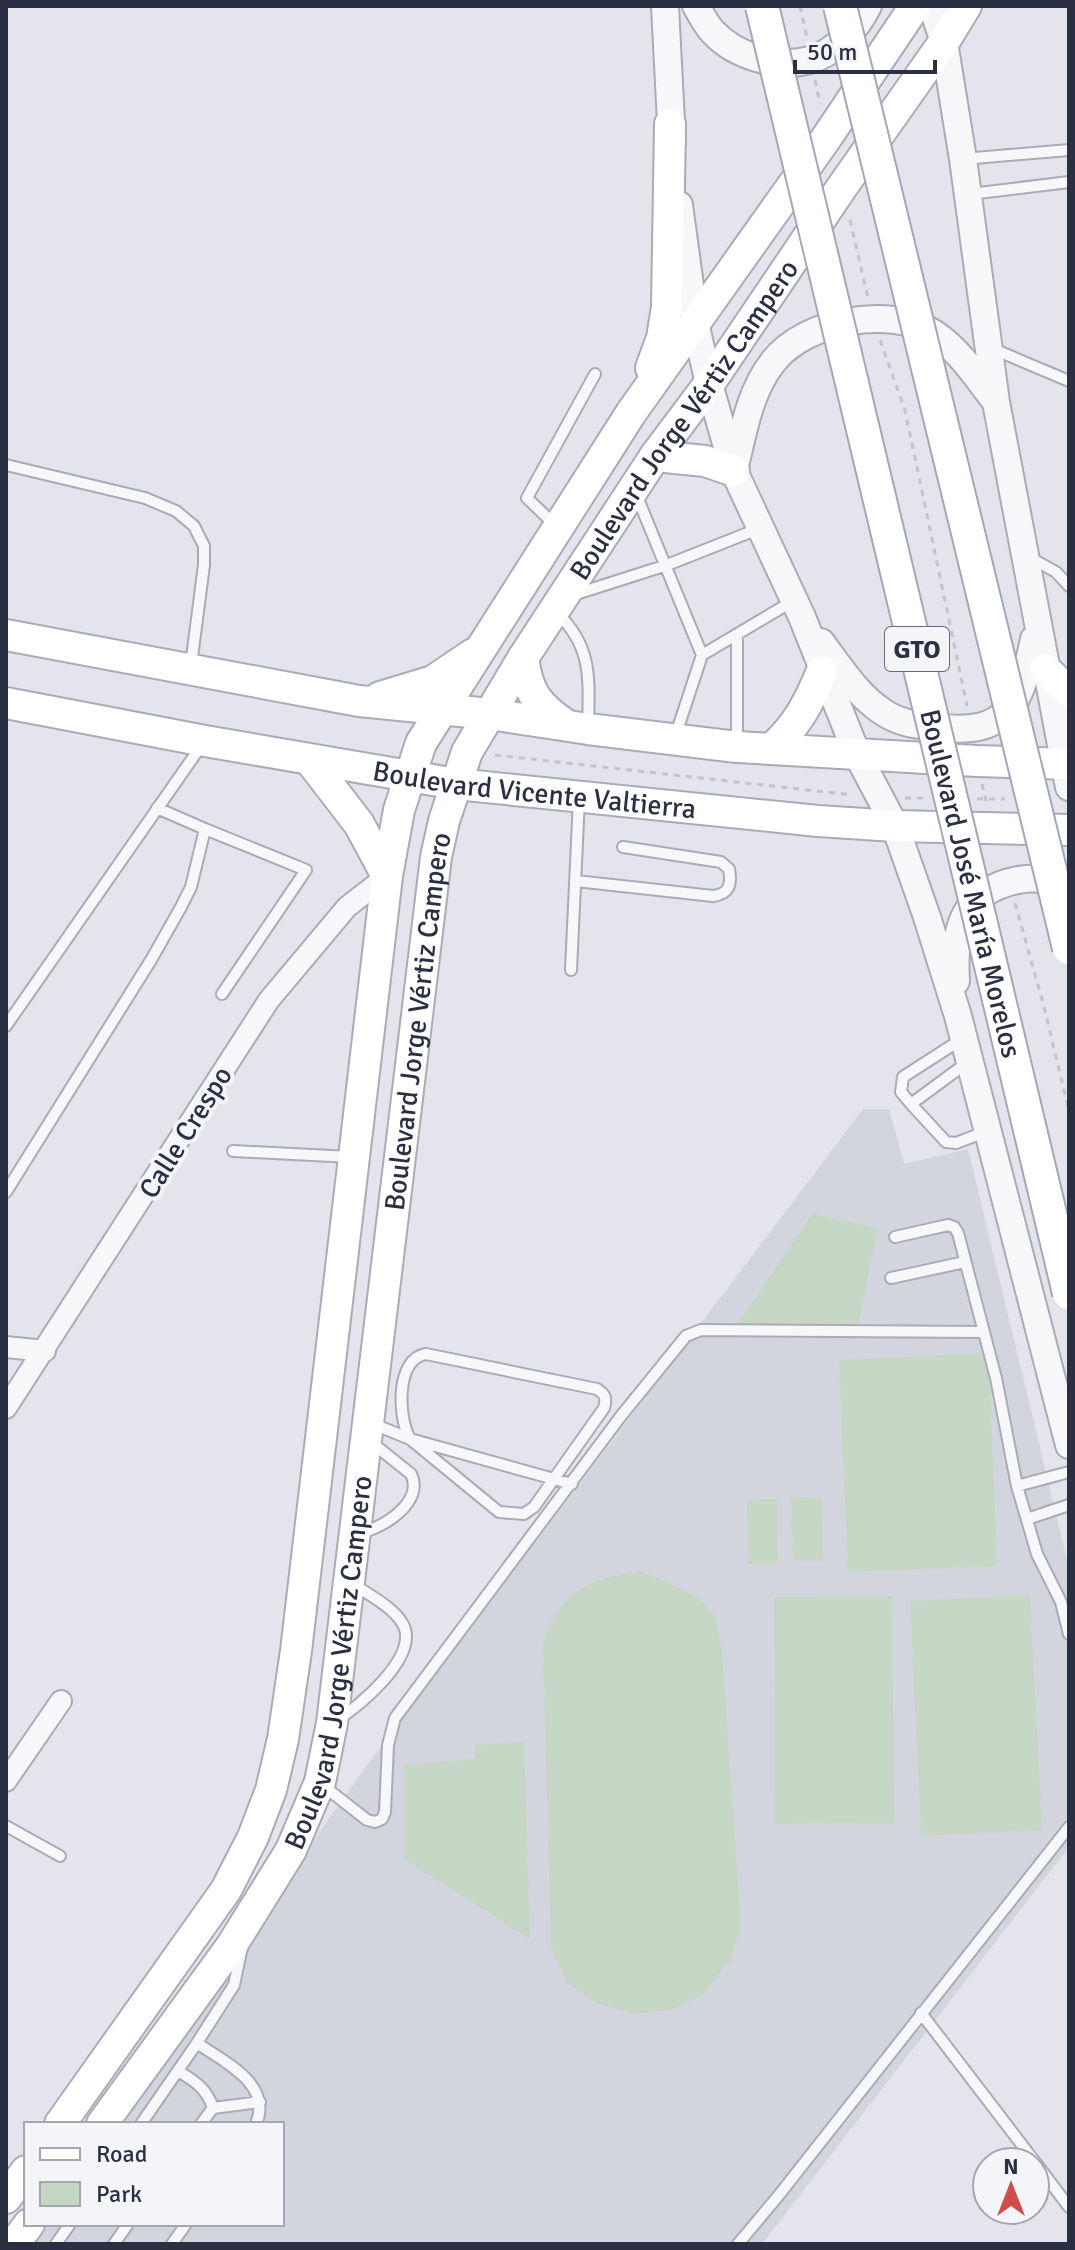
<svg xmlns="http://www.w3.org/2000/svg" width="1075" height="2250" font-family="Signika,sans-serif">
<rect width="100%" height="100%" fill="#e4e5ec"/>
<path fill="#d2d4de" d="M863,1109H889L904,1164L968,1149L1069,1568V1847L762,2244H25L39,2224H282V2124H111L365,1768Z"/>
<path fill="#c6d6c5" d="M812,1214L878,1228L858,1326H736Z
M989,1353L997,1566L848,1572L839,1360Z
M791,1497L821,1498L823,1561L793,1560Z
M777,1499L778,1564H748L747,1500Z
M639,1571C661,1579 708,1596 716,1621C719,1631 720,1642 722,1652L741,1927L730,1960L702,1996L670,2010L634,2014L598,2004L567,1983L551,1947L543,1643C561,1589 587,1581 639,1571Z
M1030,1595L1042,1830L921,1836L910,1601Z
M892,1596L894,1823L775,1824L774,1597Z
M524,1742L530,1939L404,1859V1765L475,1759V1745Z"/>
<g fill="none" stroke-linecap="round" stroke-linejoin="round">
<g stroke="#a9abb6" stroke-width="14">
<path id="service" d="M963,159L1069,150
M970,194L1069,182
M991,348L1069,381
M6,465L145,498L176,511L194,526L204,546V565L191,665
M636,494L702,655L675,737
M556,526L527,498L595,374
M1029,557L1056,572L1069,586
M573,595L667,565L758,529
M557,613C593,647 589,680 588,727
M737,635V745
M702,655L793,601
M205,829L306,870L222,994
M576,881L713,896C729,894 732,885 729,869L721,862L623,847
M571,970L579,799
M6,1026L201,746
M962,1039L903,1077L901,1092L911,1104L968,1062
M911,1104L946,1142L956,1143L985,1132
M233,1151L351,1157
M6,1192L151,960L181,907L191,887L205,829L157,808
M895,1237L948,1225L954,1227L958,1233L996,1378L1017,1486L1037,1554L1061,1602L1069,1634
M891,1278L965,1262
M426,1354L597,1389C605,1394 607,1398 604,1408L534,1507L524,1514L499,1512L410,1439C398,1418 395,1359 426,1354Z
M371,1423L410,1439L572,1484
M1017,1486L1069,1472
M1027,1519L1069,1505
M360,1533C383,1528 425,1502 411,1474L371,1442
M337,1720C360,1706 414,1660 405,1629C399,1610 369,1595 353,1584
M321,1784L367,1820L375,1822L382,1819L385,1812L388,1745L395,1718L621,1416L686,1336L701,1330L984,1332
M6,1826L60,1856
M242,1947L234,1985L197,2043C224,2062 273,2084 256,2124
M921,2013L1035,2162
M178,2071C195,2081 207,2089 213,2108L201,2124
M213,2108L260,2102
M141,2124L197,2043
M1035,2162L1069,2207
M56,2244L70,2224
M114,2244L128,2224
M172,2244L186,2224
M738,2244L779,2195L1069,1827"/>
</g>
<g stroke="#a9abb6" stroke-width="24">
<path id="minor" d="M6,1347L45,1351
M6,1408L269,1000L347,907L387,876
M6,1781L61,1701"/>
</g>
<g stroke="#a9abb6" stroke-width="30">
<path id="tertiary" d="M665,6L672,142
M696,6C701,14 706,25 713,32C735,56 778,69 810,60C835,53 857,28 868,6
M932,6L944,42L963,159L996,402L1069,787
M679,205L695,322L709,384L734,471L802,617L857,754L895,826L927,917L958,1016L1069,1445
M734,470C743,434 749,392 773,362C805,320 891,305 935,334C960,351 978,379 996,402
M821,642C839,666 857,695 883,712C899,723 916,725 936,727C1010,737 1021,702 1034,639
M956,981C953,931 962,891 1018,880C1034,877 1052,878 1066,889"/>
</g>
<g stroke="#a9abb6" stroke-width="34">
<g id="secondary">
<path d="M651,368L662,338L667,307L670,124"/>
<path d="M655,456L705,461L734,471"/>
<path d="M6,635L359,701L490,714L588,729L737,747L977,761L1069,764"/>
<path d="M523,658C528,693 537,705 566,725"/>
<path d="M1045,669L1069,692"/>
<path d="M380,697L433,681L473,654"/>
<path id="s1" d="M6,703L205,741L456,784L818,821L895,826L1069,830"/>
<path d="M771,749C797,726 809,703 822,671"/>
<path d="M309,759L359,824L387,876"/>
<path d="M60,2124L226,1890L253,1837L271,1790L283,1739L296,1651L387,876L399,810L421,743L631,413L827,137L915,6"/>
<path id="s2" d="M102,2124L232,1945L291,1850L320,1782L332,1723L436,857L444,821L467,752L523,658L655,456L709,384L842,187L944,42L966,6"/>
<path d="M6,2198L26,2171"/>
<path d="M14,2244L29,2224"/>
</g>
</g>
<path stroke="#c2c3cb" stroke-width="3" stroke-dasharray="6 6" stroke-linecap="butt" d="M800,6L807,38
M815,80L820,104
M850,220L868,298
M880,340L905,410L967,706
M495,755L853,795
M982,784L987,804
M905,798H925
M977,799H1005
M1015,903L1043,1003L1069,1111"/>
<use href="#service" stroke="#f7f7fa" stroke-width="10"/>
<use href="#minor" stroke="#f7f7fa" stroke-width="20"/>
<use href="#tertiary" stroke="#f7f7fa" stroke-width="26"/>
<use href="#secondary" stroke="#fff" stroke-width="30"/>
<g stroke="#a3a7b8" stroke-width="36" stroke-linecap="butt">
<g id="primary-bridge">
<path id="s3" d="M762,6L1069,1293"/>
<path d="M840,6L1069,948"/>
</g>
</g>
<use href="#primary-bridge" stroke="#fff" stroke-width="32"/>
</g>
<g text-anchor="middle" stroke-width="8" stroke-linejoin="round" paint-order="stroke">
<rect fill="#f4f5f9" stroke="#676a7a" stroke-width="2" x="885" y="627" width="64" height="44" rx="6"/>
<g font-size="26" font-weight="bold" fill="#2b2f44">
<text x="917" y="658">GTO</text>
</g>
<g font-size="28" fill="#2b2f44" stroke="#f4f5f9">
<text dy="10" stroke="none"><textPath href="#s2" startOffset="1846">Boulevard Jorge Vértiz Campero</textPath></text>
<text dy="10" stroke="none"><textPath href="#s1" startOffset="536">Boulevard Vicente Valtierra</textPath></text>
<text dy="10" stroke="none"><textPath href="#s3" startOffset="902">Boulevard José María Morelos</textPath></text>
<text dy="10" stroke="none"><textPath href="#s2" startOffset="1174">Boulevard Jorge Vértiz Campero</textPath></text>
<text transform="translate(185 1132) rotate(-58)" y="10">Calle Crespo</text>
<text dy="10" stroke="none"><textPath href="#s2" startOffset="526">Boulevard Jorge Vértiz Campero</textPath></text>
</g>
</g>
<rect width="1075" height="2250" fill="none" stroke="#2b2f44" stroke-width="16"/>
<rect x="24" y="2122" width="260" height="104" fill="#f4f5f9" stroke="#a4a6b1" stroke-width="2"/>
<rect x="40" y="2148" width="40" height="12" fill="#ffffff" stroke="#a4a6b1" stroke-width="2"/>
<text x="96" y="2162" font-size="24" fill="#2b2f44">Road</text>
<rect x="40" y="2182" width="40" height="24" fill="#c6d6c5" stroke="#a4a6b1" stroke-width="2"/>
<text x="96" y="2202" font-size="24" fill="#2b2f44">Park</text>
<g transform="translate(1011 2186)"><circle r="38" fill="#f4f5f9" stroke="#a4a6b1" stroke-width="2"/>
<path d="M0-6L14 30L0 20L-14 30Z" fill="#d04e49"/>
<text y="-12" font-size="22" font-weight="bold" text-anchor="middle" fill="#2b2f44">N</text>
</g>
<path d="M795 60v12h140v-12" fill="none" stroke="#2b2f44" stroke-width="4"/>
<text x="807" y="60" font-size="24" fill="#2b2f44" stroke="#f4f5f9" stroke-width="6" paint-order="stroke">50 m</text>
</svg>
